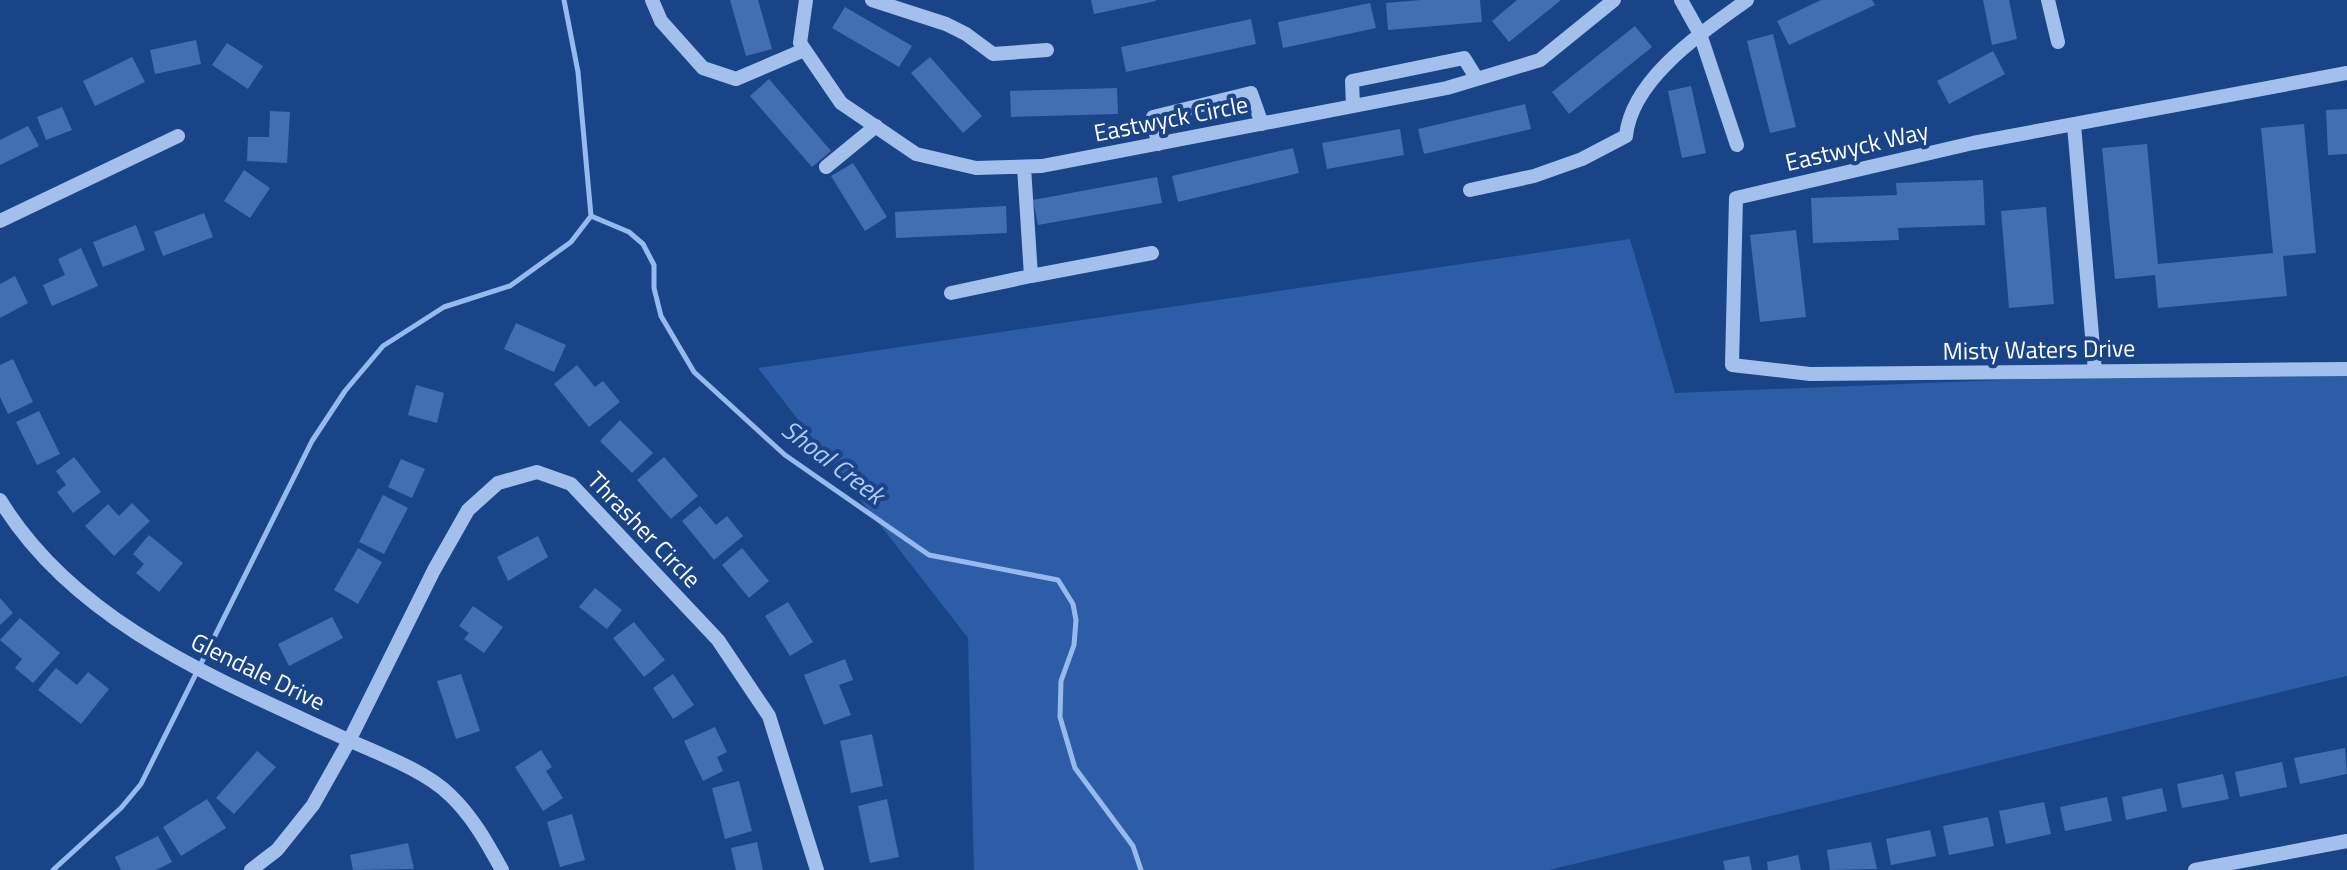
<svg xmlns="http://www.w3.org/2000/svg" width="2347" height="870" font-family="'Titillium Web',sans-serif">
<rect width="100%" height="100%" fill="#1a4488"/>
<path fill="#2d5da7" d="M1630,239L1675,393L2079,377L2347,372V676L1549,870H974L968,638L758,368Z"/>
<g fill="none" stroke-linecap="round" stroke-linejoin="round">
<path stroke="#96baef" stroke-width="5" d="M564,0L578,72L591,216
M591,216L629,232L643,244L654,265V288L661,316L694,372L785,455L929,555L1058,580L1073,604L1076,620L1074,645L1061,681L1060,717L1075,768L1133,846L1141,870
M53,870L121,808L141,784L312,441L345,391L383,346L444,307L510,286L571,242L591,216"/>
</g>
<path fill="#436eb2" d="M730,0H758L772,49L746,56Z
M1091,0H1156V1L1094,14Z
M1421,0H1480L1482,22L1388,30L1386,3Z
M1517,0H1561L1509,42L1492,21Z
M1821,0H1872L1875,5L1789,45L1777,21Z
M1983,0H2009L2017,39L1992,45Z
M1370,3L1376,28L1283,48L1278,22Z
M845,7L912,46L899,67L832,28Z
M1251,19L1256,44L1126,72L1121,47Z
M1635,26L1652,47L1569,114L1552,92Z
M1773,34L1796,127L1770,133L1747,41Z
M196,40L201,64L155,74L150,50Z
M227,43L263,66L248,89L212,65Z
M1993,51L2005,74L1949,104L1937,81Z
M132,57L145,82L95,106L83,81Z
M930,57L982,116L963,133L911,73Z
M769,79L831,151L812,167L750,96Z
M1691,86L1706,153L1682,158L1668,91Z
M1117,88L1118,114L1011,117L1010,91Z
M1525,104L1531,129L1424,154L1418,129Z
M62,107L72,130L46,140L37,117Z
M2347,109V154L2328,155L2326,110Z
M270,111L290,112L287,163L247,161L248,137H269Z
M2304,124L2316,253L2283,256L2287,296L2158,308L2155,275L2115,279L2102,148L2147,144L2158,264L2273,253L2261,128Z
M28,126L39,146L0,165V140Z
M1400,129L1404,155L1327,169L1322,143Z
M1293,148L1299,173L1178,202L1172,176Z
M853,163L887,217L865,231L831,176Z
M244,170L270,188L250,218L224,201Z
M1157,177L1162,203L1038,225L1033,200Z
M1983,180L1985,225L1898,228L1899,240L1813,243L1811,198L1897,195L1896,183Z
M1006,206L1007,233L896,238L895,212Z
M2046,207L2054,304L2009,308L2001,211Z
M204,213L213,237L163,256L154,232Z
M136,225L145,250L103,267L93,242Z
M1796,230L1806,317L1760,322L1750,235Z
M81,248L98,286L52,306L43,285L65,275L58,259Z
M15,276L28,303L0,318V284Z
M516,323L566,345L554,372L504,349Z
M13,359L33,402L8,414L0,397V365Z
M577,365L595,387L603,381L620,402L589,427L554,384Z
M416,385L444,393L437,423L408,415Z
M39,411L60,454L37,465L16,422Z
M620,420L653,453L632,473L600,441Z
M74,457L101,492L73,513L57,492L66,485L56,471Z
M664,457L698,496L671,519L637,480Z
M401,459L425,469L412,498L388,487Z
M383,495L408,508L384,554L359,542Z
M132,503L150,521L114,556L85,526L108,504L119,516Z
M700,506L716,525L727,516L743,536L714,560L682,521Z
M149,535L183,563L159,592L136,573L144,564L133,554Z
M538,536L548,557L508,581L497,557Z
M358,548L382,562L358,604L334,590Z
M742,548L769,581L749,598L722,565Z
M595,588L622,610L607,629L579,607Z
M0,598L13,613L0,625Z
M788,602L813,642L790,656L765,616Z
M473,606L503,627L484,653L464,639L469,633L459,626Z
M332,617L343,638L289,666L278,644Z
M20,618L60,653L33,683L15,668L22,659L0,640Z
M634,622L665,660L644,677L613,638Z
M845,659L853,680L839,685L851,715L824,725L804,675Z
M56,668L77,685L88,672L109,689L81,724L38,690Z
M461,674L480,731L456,739L437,681Z
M673,674L694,705L673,719L653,688Z
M715,727L727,752L717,757L723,771L703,781L684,741Z
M872,734L883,786L851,793L840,741Z
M2345,748L2347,774L2300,784L2294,758Z
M541,750L552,767L546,771L563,798L543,811L515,767Z
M257,751L276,767L234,814L216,798Z
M2282,762L2287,787L2240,797L2235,772Z
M2223,774L2229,799L2182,808L2177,784Z
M739,781L752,831L725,839L712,788Z
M2162,788L2167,811L2126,820L2122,797Z
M2107,797L2112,821L2065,831L2060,807Z
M207,799L226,828L181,856L163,827Z
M887,799L899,857L870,863L858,806Z
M2044,802L2051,834L2006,844L1999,811Z
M572,814L585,860L560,867L547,822Z
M1988,817L1994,846L1949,855L1943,826Z
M1930,830L1936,856L1891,865L1886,839Z
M158,836L172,862L156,870H121L115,857Z
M757,842L763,870H736L731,848Z
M1871,842L1877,869L1830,870L1827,850Z
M408,843L414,869L353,870L350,855Z
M1798,855L1801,870H1768L1767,862Z
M1749,856L1752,870H1725L1723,861Z"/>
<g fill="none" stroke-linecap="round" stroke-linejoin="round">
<path stroke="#a3c0ed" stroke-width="14" d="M652,0L661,21L703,68L736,79L804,50
M806,0L800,43L841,103L916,154L976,168L1042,166L1447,88L1540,60L1614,0
M872,0L946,24L966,34L993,54L1047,50
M1681,0L1700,34L1737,145
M2048,0L2058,42
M2347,73L1973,143L1736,198L1732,365L1810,374L2347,369
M1353,106L1352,81L1464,58L1477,79
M2074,125L2095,371
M1158,144L1153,117L1251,93L1262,124
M826,167L876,126
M1470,190L1534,176L1582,159L1626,136C1632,78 1703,32 1747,0
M0,221L178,136
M1031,276L1152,253
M951,293L1031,276L1024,167
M0,500C73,620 211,677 333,733C368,750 423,768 450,795C473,817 487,843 502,870
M251,870L277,850L313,805L349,741L434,570L468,510L498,483L537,472L571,484L718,640L769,716L817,870
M2195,870L2347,841"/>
</g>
<g text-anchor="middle" stroke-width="8" stroke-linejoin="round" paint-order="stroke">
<g font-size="24" fill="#fff" stroke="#1a4488">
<text transform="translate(1171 119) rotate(-11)" y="8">Eastwyck Circle</text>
<text transform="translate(1857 147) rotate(-13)" y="8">Eastwyck Way</text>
<text transform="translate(2039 350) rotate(-1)" y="8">Misty Waters Drive</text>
<text transform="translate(644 530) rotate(46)" y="8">Thrasher Circle</text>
<text transform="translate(258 672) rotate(26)" y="8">Glendale Drive</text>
</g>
<g font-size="26" font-style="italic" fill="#aecbf4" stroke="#1a4488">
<text transform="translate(833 462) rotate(37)" y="9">Shoal Creek</text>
</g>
</g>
</svg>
